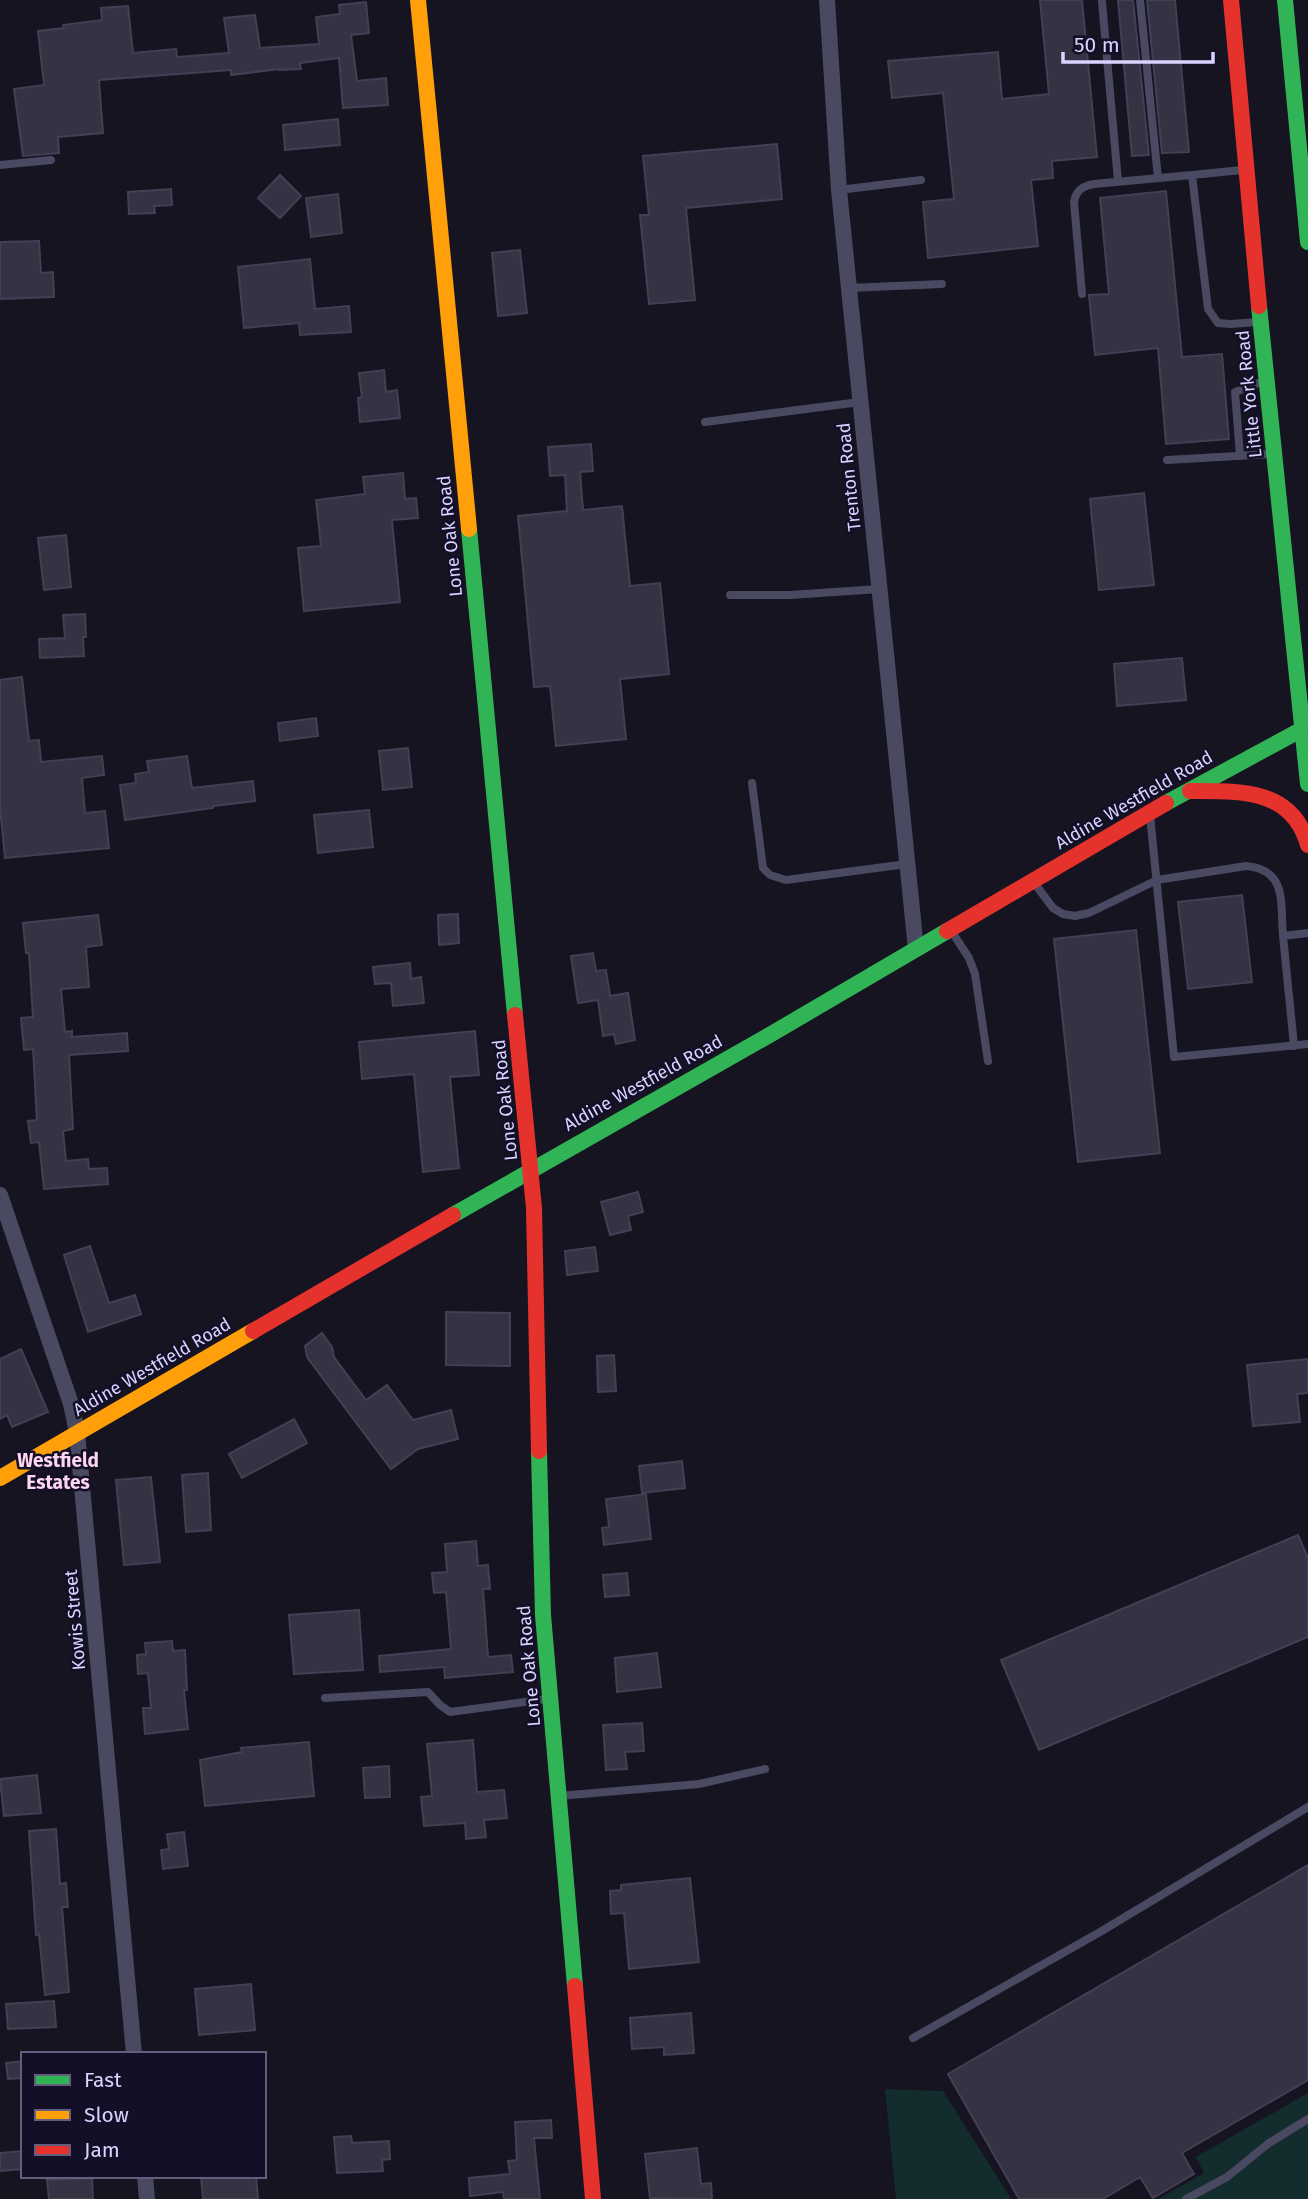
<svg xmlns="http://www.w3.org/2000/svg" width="1308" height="2199" font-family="'Fira Sans',sans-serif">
<rect width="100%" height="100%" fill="#161421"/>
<path fill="#132c2d" d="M885,2089L943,2091L1011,2199H896Z
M1308,2093V2199H1158L1204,2173L1196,2157Z"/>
<path fill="#343243" stroke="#433f54" stroke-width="2" d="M1040,0H1082L1097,157L1052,161L1053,178L1031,180L1038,246L928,258L923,202L954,199L943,93L892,98L888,61L998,52L1002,99L1049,94Z
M1118,0H1133L1149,155L1132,156Z
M1147,0H1175L1189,152L1162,153Z
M366,2L369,33L351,35L357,81L386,78L388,105L343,108L339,58L300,63L301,69L279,70V69L231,75V70L99,80L103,133L58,137L59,153L23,156L14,89L44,85L38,31L64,28L63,25L102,20L101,8L128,6L133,53L176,49L177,57L229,53L224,18L255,15L260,48L319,44L316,17L340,14L339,5Z
M338,119L340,145L285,150L283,125Z
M777,144L782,199L686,208L695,300L649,304L640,215H649L643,156Z
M280,175L301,196L280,218L258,198Z
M171,189L172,205L154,206L155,213L129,214L128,192Z
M1166,191L1182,357L1222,354L1229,439L1166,444L1158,348L1095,355L1089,295L1109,294L1100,198Z
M338,194L342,233L311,237L306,198Z
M39,241L41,273L53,272L54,297L0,299V242Z
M520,250L527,313L498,316L492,253Z
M310,259L315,309L349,306L351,332L300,335L299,323L244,328L238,267Z
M384,370L386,392L397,390L400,418L360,422L358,398L362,397L359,373Z
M591,444L593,471L580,472L583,510L622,506L630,586L660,583L669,674L620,679L626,739L556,746L550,686L534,687L518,516L567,511L565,475L550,476L548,447Z
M403,473L405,499L416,498L418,518L392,520L400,602L304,611L298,548L321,546L316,500L365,494L363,477Z
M1144,493L1154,585L1099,590L1090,499Z
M66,535L71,587L44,590L38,538Z
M85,614L86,637H83L84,656L40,658L39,639L65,638L63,615Z
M1182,658L1186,700L1117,706L1114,664Z
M22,677L29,741L39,740L41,762L102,756L104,775L82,778L85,813L105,811L109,848L5,858L0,807V680Z
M316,718L318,736L280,741L278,723Z
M408,748L412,787L383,790L379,751Z
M187,756L192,788L253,781L255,801L213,806V808L125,820L120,785L136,783L135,774L149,772L147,761Z
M369,810L373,847L318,853L314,815Z
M1242,895L1252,982L1188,989L1178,902Z
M458,914L459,943L439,945L438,915Z
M98,915L102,945L86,947L89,987L61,989L65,1032L72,1031V1037L127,1033L128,1051L69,1055L73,1129L63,1131L66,1161L88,1159L89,1169L107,1168L108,1184L44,1189L39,1142L31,1143L28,1121L37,1120L33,1049L24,1050L21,1018L33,1017L29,953H26L23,923Z
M1136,930L1160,1153L1078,1162L1054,939Z
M593,953L596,971L606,970L610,996L628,993L635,1040L616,1044L614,1034L603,1036L598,1000L578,1003L571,956Z
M410,963L411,979L421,977L424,1003L393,1006L391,983L375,984L373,967Z
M475,1031L479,1075L450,1077L459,1168L423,1172L414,1074L362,1079L359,1042Z
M638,1192L643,1212L628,1216L631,1230L610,1235L601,1202Z
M90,1246L109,1303L135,1295L141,1314L88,1332L64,1255Z
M595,1247L598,1271L567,1275L565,1251Z
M446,1312L510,1313V1366L446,1365Z
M322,1333L332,1347L334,1357L366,1400L387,1385L413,1420L451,1410L458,1439L418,1449L391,1469L307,1357L305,1346Z
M21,1349L48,1412L12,1427L7,1415L0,1419V1359Z
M614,1355L616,1391L598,1392L597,1356Z
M1308,1359V1393L1297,1394L1300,1422L1253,1426L1247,1365Z
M294,1419L307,1443L242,1478L229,1454Z
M682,1461L685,1488L642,1493L639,1466Z
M208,1473L211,1530L186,1532L182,1475Z
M151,1477L160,1562L124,1565L116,1480Z
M646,1494L651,1539L604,1545L602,1528L609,1527L606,1499Z
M1298,1535L1308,1558V1637L1039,1750L1001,1660Z
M476,1541L478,1566L488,1565L490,1589H483L488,1657L511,1655L513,1672L445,1678L444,1667L380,1672L379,1656L451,1649L446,1592L434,1593L432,1573L447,1572L445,1544Z
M627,1573L629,1595L605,1597L603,1575Z
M359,1610L363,1670L294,1674L289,1615Z
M172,1641L173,1651L185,1650L187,1690H184L188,1729L145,1734L143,1708H151L148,1673L138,1674L137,1655L146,1654L145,1643Z
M657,1653L661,1687L617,1692L615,1658Z
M642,1723L644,1751L625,1752L627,1769L606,1770L603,1725Z
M473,1740L477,1792L504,1790L507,1818L484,1820L486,1837L466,1839L465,1823L424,1826L421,1797L432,1796L427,1744Z
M309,1742L314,1796L205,1806L200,1760L242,1752L241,1748Z
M389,1766L390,1797L365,1798L363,1768Z
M37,1775L41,1813L4,1816L0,1779Z
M56,1829L60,1884L66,1883L68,1907H62L69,1992L45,1995L39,1934L36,1935L29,1831Z
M184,1832L188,1866L163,1869L161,1850L169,1849L167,1834Z
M1308,1865V2080L1182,2153L1194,2174L1153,2198L1140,2177L1103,2199H1019L948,2074Z
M690,1878L699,1962L629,1969L624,1913L611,1914L610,1891L621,1890V1885Z
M251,1984L255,2030L199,2035L195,1989Z
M54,2001L56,2027L8,2029L6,2004Z
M691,2013L694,2053L664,2055V2047L632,2049L630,2018Z
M23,2061V2078L8,2079L6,2063Z
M551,2120L552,2138H534L540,2199H504L503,2192L470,2196L469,2178L510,2174L508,2161L517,2160L515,2122Z
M351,2136L352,2143L389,2141L390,2159L382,2160L383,2171L337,2173L334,2137Z
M697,2148L701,2184L711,2183L712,2199L650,2198L645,2154Z
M23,2151V2169L0,2171V2153Z
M201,2176H256L258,2199H203Z
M92,2178L93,2199H49L47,2180Z"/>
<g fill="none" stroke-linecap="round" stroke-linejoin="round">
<path stroke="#4a4962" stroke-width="8" d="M1140,0L1158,178
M1102,2L1118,181
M0,165L51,160
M1242,170L1192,175L1208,309L1218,323L1230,324L1258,322
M839,190L921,180
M849,288L942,284
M1082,294L1074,202C1076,190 1083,186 1094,184L1192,175
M705,422L860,402
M1240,456L1235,392L1264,381
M1167,460L1272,454
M730,595H790L879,589
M752,783L763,868L770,875L786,880L907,864
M1150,815L1174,1057L1308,1044
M1035,884L1053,908L1063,914L1075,916L1089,913L1157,880L1246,866C1288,870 1280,903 1283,936L1308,933
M952,932L969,958L975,974L988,1061
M1283,936L1294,1046
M325,1698L428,1692L440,1705L450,1712L547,1699
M559,1796L699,1784L765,1769
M913,2038L1100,1932L1308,1807
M1186,2199L1227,2177L1269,2143L1308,2119"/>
<path stroke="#4a4962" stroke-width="16" d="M827,0L839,190L916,949
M0,1195L71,1404L77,1432L134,2054
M145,2176L147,2199"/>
<path stroke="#30b455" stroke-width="16" d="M1285,0L1308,242
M1259,306L1308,784
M469,529L515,1015
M1166,803L1308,726
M453,1215L773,1033L947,931
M539,1451L543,1615L575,1986"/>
<path stroke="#ff9f0a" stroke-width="16" d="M418,0L469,529
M0,1478L253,1331"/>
<path stroke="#e5322d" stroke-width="16" d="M1231,0L1259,306
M1190,791C1239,791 1292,788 1308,845
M947,931L1166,803
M515,1015L534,1208L539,1451
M253,1331L453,1215
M575,1986L593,2199"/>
</g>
<g text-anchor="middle" stroke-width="5" stroke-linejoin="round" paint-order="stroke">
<g font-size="18" fill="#d9d4ff" stroke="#130f26">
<text transform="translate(1249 394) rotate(-96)" y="6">Little York Road</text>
<text transform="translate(849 477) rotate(-96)" y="6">Trenton Road</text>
<text transform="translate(450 536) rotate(-96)" y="6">Lone Oak Road</text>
<text transform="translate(1134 800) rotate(-30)" y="6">Aldine Westfield Road</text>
<text transform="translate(643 1083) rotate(-29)" y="6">Aldine Westfield Road</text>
<text transform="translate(505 1100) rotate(-96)" y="6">Lone Oak Road</text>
<text transform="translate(152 1367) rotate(-30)" y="6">Aldine Westfield Road</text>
<text transform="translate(75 1620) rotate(-95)" y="6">Kowis Street</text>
<text transform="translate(529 1666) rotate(-95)" y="6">Lone Oak Road</text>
</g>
<g font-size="19" font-weight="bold" fill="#ffd6f0" stroke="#130f26">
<text x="58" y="1467">Westfield<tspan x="58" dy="22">Estates</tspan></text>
</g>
</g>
<rect x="21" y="2052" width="245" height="126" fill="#130f26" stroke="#625e7d" stroke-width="2"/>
<rect x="35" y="2075" width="35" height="10" fill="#30b455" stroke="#625e7d" stroke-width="2"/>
<text x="84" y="2087" font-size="21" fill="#d9d4ff">Fast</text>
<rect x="35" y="2110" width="35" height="10" fill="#ff9f0a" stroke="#625e7d" stroke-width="2"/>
<text x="84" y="2122" font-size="21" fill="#d9d4ff">Slow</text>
<rect x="35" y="2145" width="35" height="10" fill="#e5322d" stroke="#625e7d" stroke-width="2"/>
<text x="84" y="2157" font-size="21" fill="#d9d4ff">Jam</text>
<path d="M1063 52v10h150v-10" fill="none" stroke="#d9d4ff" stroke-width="3.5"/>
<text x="1074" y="52" font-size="21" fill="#d9d4ff" stroke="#130f26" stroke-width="5" paint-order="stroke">50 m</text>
</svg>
